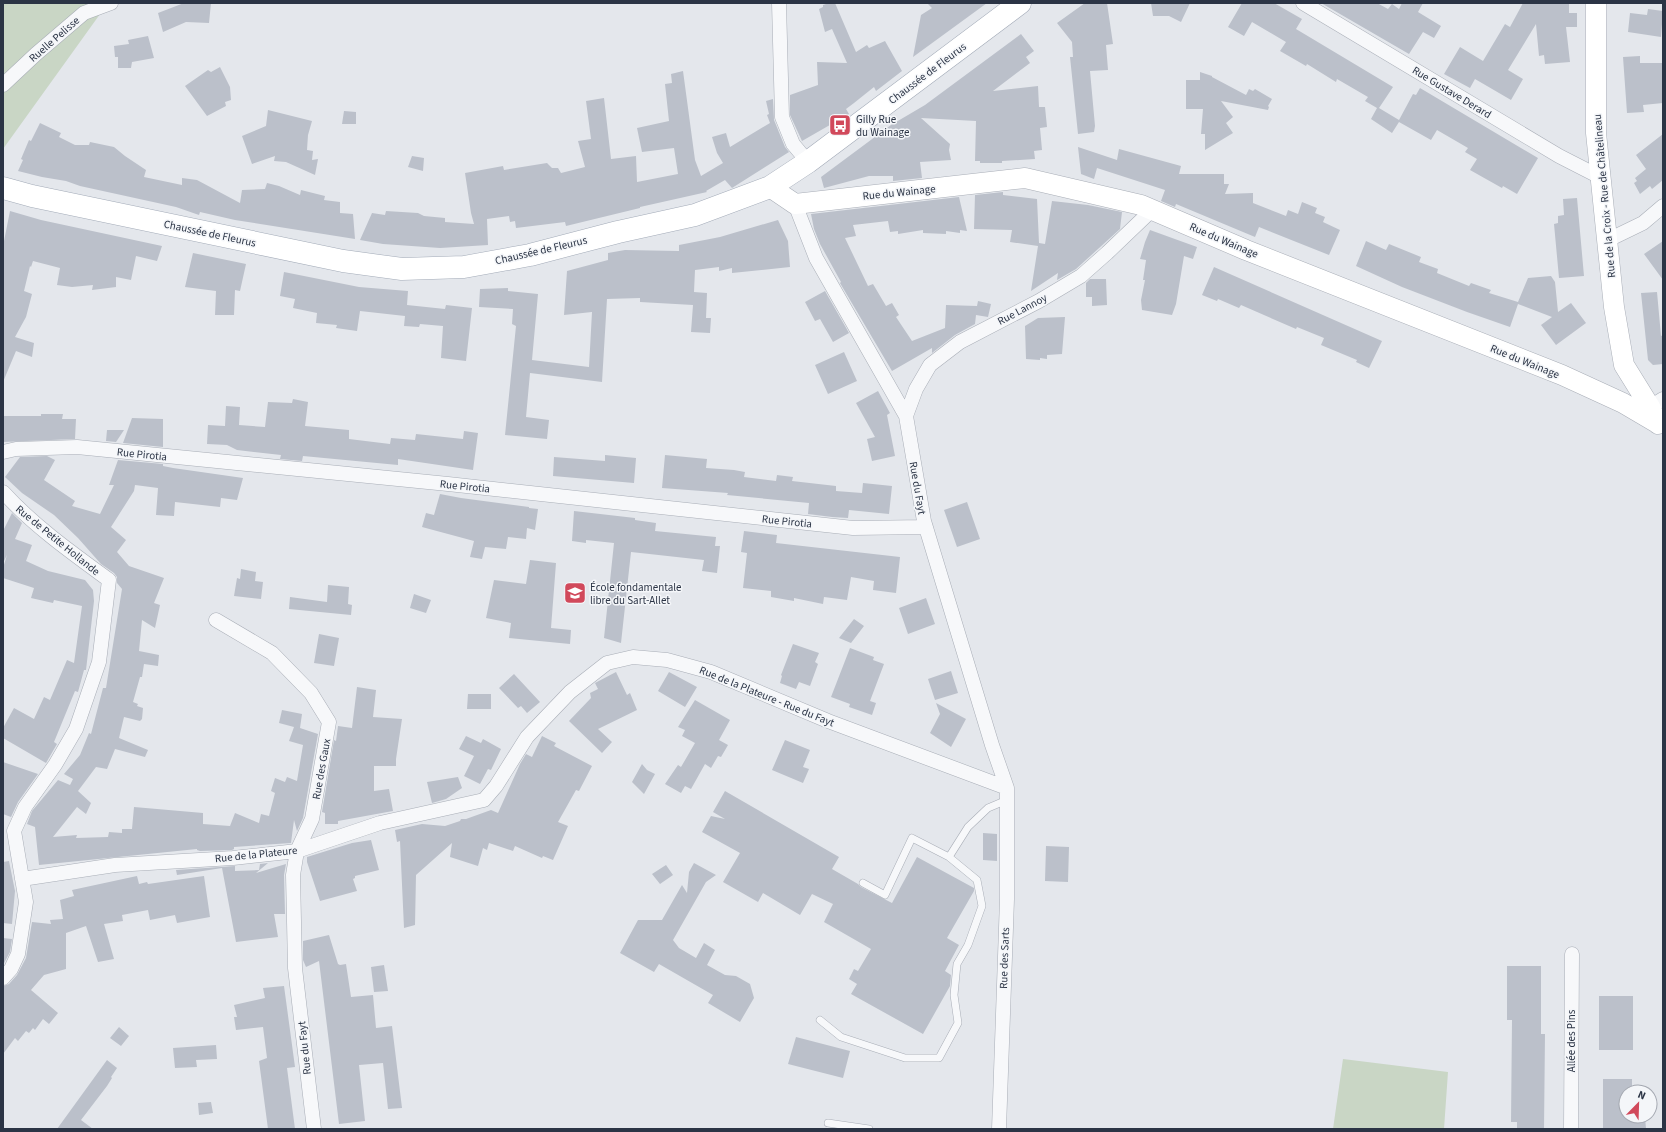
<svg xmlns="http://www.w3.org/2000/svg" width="1666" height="1132" font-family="'Source Sans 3',sans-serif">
<rect width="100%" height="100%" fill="#e4e7ec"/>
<path fill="#c9d6c5" d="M3,3H108L3,149Z
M1343,1059L1448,1072L1444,1129H1333Z"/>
<path fill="#bbc0ca" d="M184,3H211L209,23L186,22L163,32L158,13Z
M829,3H835L856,52L867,45L869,48L885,41L902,71L876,91L874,87L854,103L846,109L849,114L802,141L790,115V95L818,85L817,62L847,63L832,29L825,32L819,9L823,7V5Z
M927,3H987L913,57L921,15L932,8Z
M1085,3H1107L1113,44L1106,45L1108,70L1090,71L1095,126L1094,132L1078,134L1070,57H1073L1072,42L1057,23Z
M1151,3H1190L1181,22L1169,16H1153Z
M1242,3H1274L1302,19L1296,29L1393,87L1379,108L1399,120L1413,94L1416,95L1420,88L1538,158L1517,194L1503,186L1502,188L1470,170L1477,159L1465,152L1468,148L1437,130L1431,140L1399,122L1392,133L1371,119L1377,108L1365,101L1368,97L1337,79L1336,82L1307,64L1306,66L1280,51L1286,42L1252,22L1244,36L1228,27Z
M1321,3H1377L1388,9L1392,4L1399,9L1402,3H1423L1418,12L1441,26L1434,38L1423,32L1409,54Z
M1523,3H1569V13H1577V27H1566L1570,62L1545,64L1544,55L1539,56L1536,24L1508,70L1523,79L1511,100L1475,79L1470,88L1444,74L1460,47L1483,61L1505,24L1510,27Z
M1648,9L1663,11L1661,37L1628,32L1630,13L1647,15Z
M1021,34L1034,51L1026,57L1030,63L993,91L1038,86L1039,107H1045L1047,127L1040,128L1042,150L1034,151L1035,159L1002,161V163H980V161H975L976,121L921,118L950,144L949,150L951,160L920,162L922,178L893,181V176H869L824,188L821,177L891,125L925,105Z
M148,36L154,58L132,62L131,68H118V57H115L114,46L129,44L128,40Z
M1640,56V63H1663V103L1643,105L1644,112L1627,113L1623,57Z
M220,67L230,87L231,100L225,102L226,106L207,116L185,86L208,70L211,72Z
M683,71L695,160L701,176L723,163L717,153L712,137L726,133L730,147L770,123L767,115L769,114L766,101L773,99L774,120L785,147L789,152L732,188L725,180L706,191L707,192L640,207V208L566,226L565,222L516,228L515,221L510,222L509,216L487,219L488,245L440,248L383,244L360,240L372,213L385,215L386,211L418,213L424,216L445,218V222L474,224L471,213L465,173L503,166L504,170L547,163L552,168H558L561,173L585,167L578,141L591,139L586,101L604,98L611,159L636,156L637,182L678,174L674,148L642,152L637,128L669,121L665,84L672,83L671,74Z
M1200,72L1212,76V77L1246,95L1249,89L1253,91L1255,89L1272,99L1268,106L1269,107L1268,110L1221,101L1233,117L1226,123L1233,133L1205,150V134H1201L1203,109H1186V80H1200Z
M268,110L312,121L308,135L307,150L313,151L312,160L318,159L315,175L286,162L274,161L275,156L252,164L242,136L266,126Z
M344,111L356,112V124H342Z
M40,123L61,133L59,137L75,145H89L90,142L114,147L125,156L146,170L144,177L182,185V178L197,180L240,203L242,190L265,189L267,183L279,186L300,195L301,190L325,196L324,200L340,202V213L353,214L355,239L235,220L200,212L199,215L176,207L80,186L66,181L42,177L18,171L23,160L21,159L29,140L31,141Z
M1663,134V180L1652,189L1650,186L1640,194L1634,183L1637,181L1635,178L1646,169L1636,155Z
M1078,147L1117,160L1119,149L1181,166L1179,174H1224V184H1229L1225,194L1253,193V203L1286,216L1288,210L1298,214L1302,202L1317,208L1315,213L1325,217L1323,222L1340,230L1329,255L1259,227L1255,237L1176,204L1175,207L1161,201L1165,190L1097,168L1094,179L1081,174Z
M412,156L424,158L423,171L408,167Z
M1003,192V195L1037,199L1039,243L1045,244L1052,201L1088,205L1122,212L1120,229L1076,269L1057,280L1058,273L1031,291L1038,246L1010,242L1012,230L974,229L975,195Z
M959,197L967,231L960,230V233L946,231V234L923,233V230L898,234V231L890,232L888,221L853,225L856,236L845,238L868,286L873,284L886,306L892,303L899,315L896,317L912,341L945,328L946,305L977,306L978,301L991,304L988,317L976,315L975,324L955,335L932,353V348L892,371L840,283L841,282L820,244L814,229L811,214Z
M1577,198L1584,276L1559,278L1554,224L1558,223V216L1564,215L1563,199Z
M10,211L41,220L162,246L157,261L136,256L131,280L116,277V287L92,290L93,285L72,287L57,285L60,268L33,261L31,267L30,266L24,291L32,294L26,317L15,337L34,343L32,357L16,351L3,382V246Z
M778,220L788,241L790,267L732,273V268L719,271V267L695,270L694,292L707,293L706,318H711L710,333L691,332L693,305L640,302V298L607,299L602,382L530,373L526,417L549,420L547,439L505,435L516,326L512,324L513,309L479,307L480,289L508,288V291L538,294L532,360L589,367L592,312L564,315L567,271L608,260V253L625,250L679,251V245L720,237Z
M1150,230L1197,247L1193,259L1184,256L1176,304L1172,315L1142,310L1141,300L1145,280H1143L1146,260L1140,259L1145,242Z
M1366,241L1386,250L1389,244L1421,257L1419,262L1438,269L1437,273L1469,286L1471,283L1491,290L1489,293L1518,302L1528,278L1551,276L1555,282L1558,312L1571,303L1586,323L1556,345L1541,325L1552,317L1518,304L1510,327L1467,312L1402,287L1356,266Z
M1663,241V280L1644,254Z
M193,253L246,264L240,291L235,290L234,315H215L216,291L185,287Z
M1214,267L1382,341L1369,368L1356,362L1357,360L1321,345L1324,338L1297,327L1296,329L1241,305L1239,308L1218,299L1217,301L1202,295Z
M284,272L359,287L408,291L407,305L445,309L446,305L472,308L466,361L441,358L443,326L420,324L419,327L404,326L405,316L360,311L357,331L336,328L337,325L316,323L317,313L293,308L295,299L280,296Z
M1090,279H1106L1107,305L1092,306V297H1086V283Z
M825,291L849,333L833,342L820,319L815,321L805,302Z
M1657,292L1661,336L1663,335V364L1653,365L1648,360L1641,293Z
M1065,317L1062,354L1047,355V359L1040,358V360L1026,359L1025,326L1038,318Z
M844,352L857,381L828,394L815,365Z
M878,391L890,413L887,415L895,456L872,461L867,439L875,437L856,403Z
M293,399L308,402L305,426L349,430V439L390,444L391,438L415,440L416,434L463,439L464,431L478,433L473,470L398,459V465L303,456L302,461L280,459L281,455L237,450L227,445L207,444L208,425L225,426L226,406L240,407L239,425L265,427L268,402L292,403Z
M41,414H63L62,419H76L75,439L3,442L4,416H41Z
M132,418L163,419V447L123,443Z
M107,430H124L116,442L106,441Z
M605,455L636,458L634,483L553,476L554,457L605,461Z
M665,455L707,459L706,468L734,470L745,472L744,477L776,481L777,475L793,477L792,481L836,486V491L862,493L863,483L892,486L889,514L849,510L848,518L832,517L808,514L809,503L727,495L728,493L662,488Z
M47,456L55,460L44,480L75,501L72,506L100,514L114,485H109L118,460L163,464V466L173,468L243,478L237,500L221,498L220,507L175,502L174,516L156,515L158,488L135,485L134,491L111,527L126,540L117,552L129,566L164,578L154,603L160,605L155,628L142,620L139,651L159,655L158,666L144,664L142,677H140L133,702L138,704L137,706L143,708L142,719L140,721L124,717L119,738L148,750L145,757L115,749L107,769L96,767L78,791L91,803L86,814L77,807L53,837L77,835L76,838L108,837L109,832L122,833V829H132L134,807L203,813V824L230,826L235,813L259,823L261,814L269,816L275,793L271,791L275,778L285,782L287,777L297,781L303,745L289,741L294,727L279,723L282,710L302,714L300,728L318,734L303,818L297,831L294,820L291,843L234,847V849L232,850L200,851L197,850V849L39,865L35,827L27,824L32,811L58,780L70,785L73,779L64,774L80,755L89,733L91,734L103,688H106L122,589L117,583V577L114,573L101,564L78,538L54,515L22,493L5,477L20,457Z
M440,494L461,498L529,507V508L538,509L535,530L527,528L526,539L508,537L506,549L485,547L482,559L470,557L474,541L422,527L426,513L434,515Z
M967,502L980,539L957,547L944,510Z
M574,511L635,518V520L656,523L655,531L716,537L715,546H720L717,573L702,571L704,560L631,552L621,643L604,638L614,543L586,540V543L572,541Z
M12,513L22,523L15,539L32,545L26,561L48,571L85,580L93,590L94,601L86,670H84L78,692L75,691L54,742L57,744L46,763L3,738V728L14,708L34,719L44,697L50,700L67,660L74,663L82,606L54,600L53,603L31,598L34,588L3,578V568L7,555L3,563V531Z
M744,531L777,535L776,543L900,557L896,593L873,590L874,581L851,577L847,600L824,597L823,604L794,598V601L771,597V591L743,588L747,553L741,552Z
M530,560L556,563L551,628L571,630L570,644L509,638L511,623L486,618L494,580L526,584Z
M241,569L256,572L255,581L263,582L261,599L234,596L237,578L240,579Z
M328,585L349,587L348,604L352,605L351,615L289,609L290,597L327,602Z
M414,594L431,600L426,613L410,608Z
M926,598L935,624L908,634L899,608Z
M854,619L864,626L851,643L839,638Z
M319,634L339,638L334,666L314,663Z
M793,644L819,653L815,662L818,664L810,686L799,682L796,689L780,683L782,676L781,675Z
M850,648L874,657L873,660L884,664L870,701L876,703L872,715L849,707L850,704L831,697Z
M951,671L958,693L935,700L928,679Z
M616,672L627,695L630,693L637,710L598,729L612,742L602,753L569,721L591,698L590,693L598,689L595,683Z
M669,672L697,687L685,707L658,691Z
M514,674L540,702L527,713L521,706L518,708L499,688Z
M357,687L376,690L373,717L402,719L396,759V766H374V791L389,789L393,811L338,821V824H325V813L322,812L334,740L336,741L338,726L352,728Z
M468,694H491V709H467Z
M695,700L730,720L719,740L728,745L721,757L718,756L711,768L705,764L691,789L685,786L681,793L665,784L678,765L681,767L695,743L682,736L685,730L678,727Z
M936,703L966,719L951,747L930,733L940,714Z
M466,736L481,743L483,739L501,749L491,770L488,769L480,784L464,776L474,756L459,749Z
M542,736L556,743L554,746L592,766L579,791L576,790L558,822L568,826L553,860L543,856L542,858L515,846L513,851L489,843L487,850L483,848L478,866L450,857L452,843L416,875L415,925L404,928L400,841L397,842L395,830L422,824L445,826L460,821L461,819H466L491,810L498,813L520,764L526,754L532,757Z
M785,740L810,750L803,767L809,769L803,783L772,770Z
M3,762L38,774L18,802L11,817L3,814Z
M642,764L647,770L655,774L644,794L632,782Z
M458,777L462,788L446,799L432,803L427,782Z
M725,791L839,857L832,869L858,884L861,887L892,903L917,857L974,888V891L947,938L959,945L945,971L951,975L950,986L923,1034L851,994L857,984L849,979L854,969L858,971L871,949L824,922L833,904L812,894L800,915L763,893L758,902L723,882L740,853L702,832L711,816L725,819L713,812Z
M983,833L997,834V861L983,860Z
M371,840L379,870L355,876V878L353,879L357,891L320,901L307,862V857L352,843Z
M1046,846L1069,847L1068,882L1045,881Z
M9,861L15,891L12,924L3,923V862Z
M268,863L256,873L286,864L284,875L285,914H274L278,937L236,942L222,868L177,875L176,870L235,866V871L259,870L260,864Z
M694,863L716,875L706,882L673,940L679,948L696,958L704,943L715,950L707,965L725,975L736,976L750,984L754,998L740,1022L708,1003L713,995L659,964L654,972L620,953L638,920H662L682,885L687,893L689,872Z
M666,865L673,875L660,884L652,874Z
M137,876L139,884L147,882L148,884L204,876L210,917L177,923L175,915L150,920L148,910L122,915L123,921L104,924L114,959L98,962L86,926L66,933V969L44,975L31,990L58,1013L49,1024L43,1019L35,1030L33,1028L29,1033L26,1031L18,1041L15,1038L3,1054V986L9,984L17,975L26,958L32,922L51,924L50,920L63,919L60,900L74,896L72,890Z
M329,935L338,964L340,965L346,964L351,997L373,995L376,1028L392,1026L402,1108L388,1109L383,1063L359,1065L365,1121L339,1124L319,961L306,967L303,960V941Z
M3,938L12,939L10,952L3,965Z
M384,965L388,991L374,992L371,967Z
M1507,966H1541V1034H1545L1544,1129H1517V1122H1511L1512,1020H1507Z
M284,986L295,1067L287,1068L295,1129H268L259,1061L267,1058L263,1027L236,1030L234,1017H237L234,1005L265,998L263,988Z
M1599,996H1633V1050H1599Z
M119,1027L129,1036L121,1046L110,1038Z
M796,1037L850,1051L843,1078L788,1064Z
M216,1045L217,1059L196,1060L197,1067L175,1068L173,1048Z
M107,1060L117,1068L111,1077L112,1078L107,1086L81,1120L93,1129H57Z
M1603,1079H1632V1092H1626V1116H1645L1646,1129H1603Z
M211,1102L213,1113L199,1115L198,1103Z"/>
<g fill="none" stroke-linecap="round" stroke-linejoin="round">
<g stroke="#a9aeb7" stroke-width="8">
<path id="lane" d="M863,883L885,895L912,838L949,857L968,827L988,808L1007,800
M820,1020L841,1037L905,1058H939L958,1023L954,995L957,964L968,945L982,906L977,880L949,857
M828,1123L869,1129"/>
</g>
<g stroke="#a9aeb7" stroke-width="15">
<path id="street" d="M779,3L782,117L793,144L808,162
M1303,3L1559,156L1602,178
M3,85L36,54L84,13L111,3
M795,204L816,258L906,416L924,521L992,745L1007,788V899L999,1129
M1608,240L1643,223L1663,206
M1650,407L1663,399
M906,416L916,389L930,365L960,342L1039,301L1081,276L1107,253L1152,210
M3,452L16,449L77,447L448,484L853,528L926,527
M3,492C34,526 72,553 109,580L99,662L76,729L55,765L25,807L14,831
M216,620L272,653L311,693L329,722L312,819L297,851L293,875L295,968L314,1129
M22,879L115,865L233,858L297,851L380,823L484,800L496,786L527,737L570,692L607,663L633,657L667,660L711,672L828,721L1007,788
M3,978L11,969L18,954L26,902L14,831
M1571,1129L1572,954"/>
</g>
<g stroke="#a9aeb7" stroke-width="21">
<path id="secondary" d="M1596,3V133L1614,307L1624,365L1650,407L1658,424
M770,187L795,204L1025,178L1141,205L1246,250L1562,375L1623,403L1657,423"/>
</g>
<g stroke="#a3abb8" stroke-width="23">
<path id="primary" d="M3,188L32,196L343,261L402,269L464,267L530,255L618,232L695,215L770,187L808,162L1020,3"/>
</g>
<use href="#lane" stroke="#f7f8fa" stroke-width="7"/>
<use href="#street" stroke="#f7f8fa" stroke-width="14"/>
<use href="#secondary" stroke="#fff" stroke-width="20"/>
<use href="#primary" stroke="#fff" stroke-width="22"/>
</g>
<defs>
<g id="bus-square" transform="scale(1.15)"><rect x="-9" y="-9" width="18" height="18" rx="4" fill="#d1495b" stroke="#f4f6f9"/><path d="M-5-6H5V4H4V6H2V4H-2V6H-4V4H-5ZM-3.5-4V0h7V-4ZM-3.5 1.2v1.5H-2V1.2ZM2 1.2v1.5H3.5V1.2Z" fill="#fff"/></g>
<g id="school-square" transform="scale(1.15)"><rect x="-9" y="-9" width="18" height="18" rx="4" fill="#d1495b" stroke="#f4f6f9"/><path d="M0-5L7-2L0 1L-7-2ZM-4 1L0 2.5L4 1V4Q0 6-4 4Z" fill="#fff"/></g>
</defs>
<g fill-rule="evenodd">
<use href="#bus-square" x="840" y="125"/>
<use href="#school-square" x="575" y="593"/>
</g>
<g text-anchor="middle" stroke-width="3" stroke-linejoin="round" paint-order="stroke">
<g font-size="11" fill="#2b3445" stroke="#f4f6f9">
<text transform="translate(54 39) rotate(-41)" y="4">Ruelle Pelisse</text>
<text transform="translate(927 73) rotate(-37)" y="4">Chaussée de Fleurus</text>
<text transform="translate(1452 92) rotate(31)" y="4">Rue Gustave Derard</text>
<text transform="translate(899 192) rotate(-6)" y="4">Rue du Wainage</text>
<text transform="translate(1604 196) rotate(-95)" y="4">Rue de la Croix - Rue de Châtelineau</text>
<text transform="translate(210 233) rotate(12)" y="4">Chaussée de Fleurus</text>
<text transform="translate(1224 240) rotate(23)" y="4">Rue du Wainage</text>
<text transform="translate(541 250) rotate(-13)" y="4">Chaussée de Fleurus</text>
<text transform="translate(1022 309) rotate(-28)" y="4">Rue Lannoy</text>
<text transform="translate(1525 361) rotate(22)" y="4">Rue du Wainage</text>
<text transform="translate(142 454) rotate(6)" y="4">Rue Pirotia</text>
<text transform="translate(465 486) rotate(6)" y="4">Rue Pirotia</text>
<text transform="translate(918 488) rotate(80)" y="4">Rue du Fayt</text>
<text transform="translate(787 521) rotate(6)" y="4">Rue Pirotia</text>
<text transform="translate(58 540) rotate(39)" y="4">Rue de Petite Hollande</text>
<text transform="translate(767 696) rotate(22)" y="4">Rue de la Plateure - Rue du Fayt</text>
<text transform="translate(321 769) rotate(-80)" y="4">Rue des Gaux</text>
<text transform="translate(256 854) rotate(-6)" y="4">Rue de la Plateure</text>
<text transform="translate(1004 958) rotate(-88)" y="4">Rue des Sarts</text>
<text transform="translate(1571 1041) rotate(-90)" y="4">Allée des Pins</text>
<text transform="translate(304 1048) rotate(-96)" y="4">Rue du Fayt</text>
</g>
<g font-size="11" fill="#2b3445" stroke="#f4f6f9" text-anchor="start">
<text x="856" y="123">Gilly Rue<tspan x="856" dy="13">du Wainage</tspan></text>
<text x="590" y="591">École fondamentale<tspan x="590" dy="13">libre du Sart-Allet</tspan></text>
</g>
</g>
<rect width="1666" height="1132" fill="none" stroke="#2b3445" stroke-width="8"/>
<g transform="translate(1638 1104) rotate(23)"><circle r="19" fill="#f4f6f9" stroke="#a4a8b1"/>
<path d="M0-3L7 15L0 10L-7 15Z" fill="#d1495b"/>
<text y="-6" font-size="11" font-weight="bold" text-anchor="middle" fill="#2b3445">N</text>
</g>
</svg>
